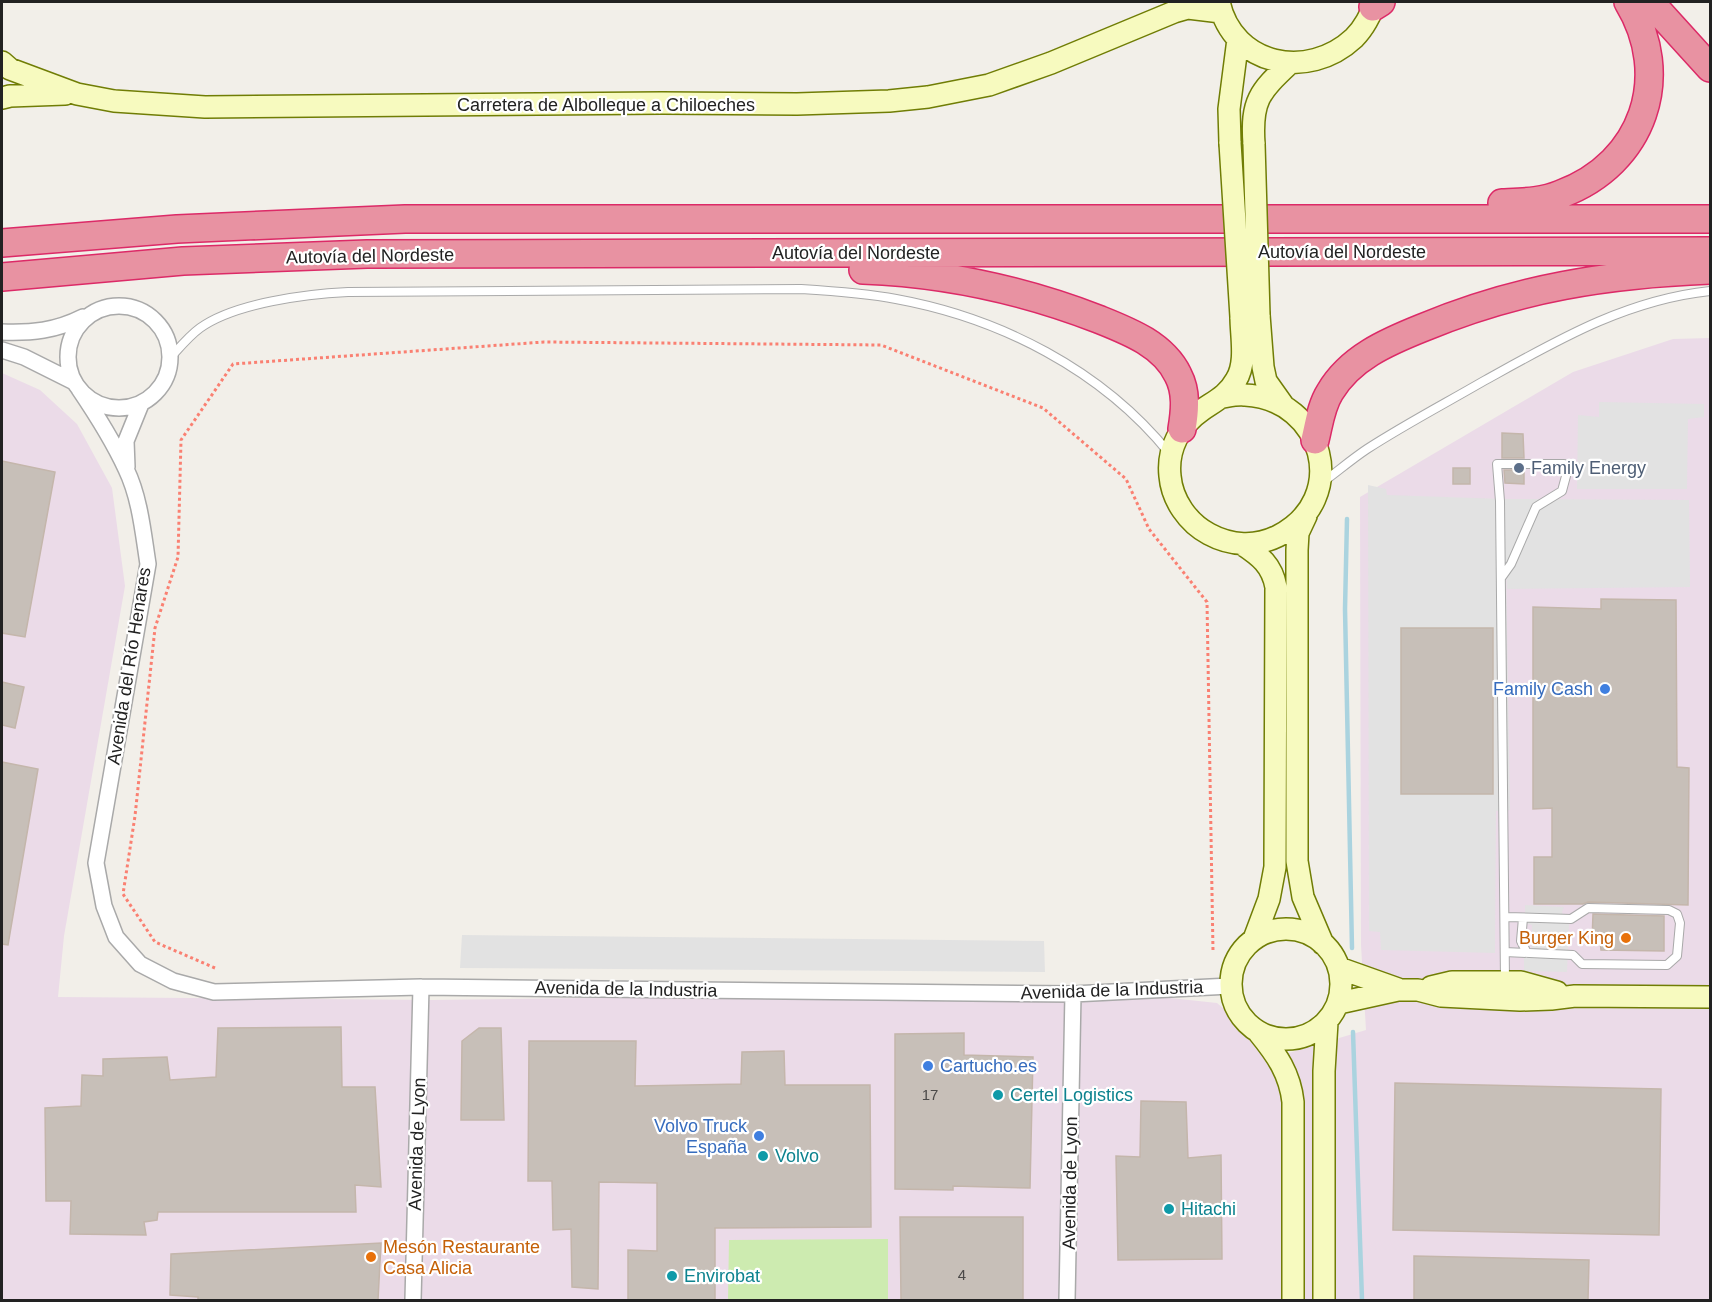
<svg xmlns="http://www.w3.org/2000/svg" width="1712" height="1302" font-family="Helvetica,sans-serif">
<rect width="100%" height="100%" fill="#f2efe9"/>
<path fill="#ebdbe8" d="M1710,338V1300H2V373L40,390L77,424L112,488L125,586L64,936L58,997L433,1000L668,997H1161L1217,1003L1279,1056L1366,1030L1361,945L1360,497L1573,372L1673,339Z"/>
<path fill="#cdebb0" d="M888,1239V1300H728L729,1240Z"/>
<path fill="#e2e2e2" d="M1599,402L1704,404V417L1688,419L1687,489H1577L1578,415L1599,417Z
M1368,485L1386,489L1387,495L1504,499L1689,500L1690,587L1507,589L1506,567L1510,810L1496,811L1495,953L1381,950L1380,932L1369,931Z
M1525,905L1564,907L1562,912L1566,924H1569L1567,972L1524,971V957H1531L1532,925L1525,923Z
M462,935L1044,941L1045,972L460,968Z"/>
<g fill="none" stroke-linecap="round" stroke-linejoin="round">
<path stroke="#aad3df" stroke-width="4.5" d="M1347,519L1345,609L1352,948
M1353,1032L1362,1300"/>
</g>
<path fill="#c7bfb8" stroke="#c4b6ab" stroke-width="1.5" d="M1502,433L1523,434L1524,458H1502Z
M2,461L55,472L25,637L2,633Z
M1453,468H1470V484H1453Z
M1504,470H1524V484L1505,483Z
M1601,599L1676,600L1677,767L1689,768L1688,905L1588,902L1583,904H1534V857H1552V808L1533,809V607L1601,609Z
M1401,628H1493V794H1401Z
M2,682L24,687L15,728L2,725Z
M2,762L38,769L8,945L2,944Z
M1593,914L1664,916V951L1601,950L1600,941H1592Z
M341,1027L342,1087H375L381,1187L355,1185L356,1212H158L157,1220L144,1222L146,1235L70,1234L71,1201H46L45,1108L81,1106L82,1075L103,1076V1059L167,1057L170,1080L216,1077L218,1028Z
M479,1028H501L504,1120H461L462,1041Z
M964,1033V1055L1033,1057L1030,1188L953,1186V1190L895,1189V1034Z
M529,1041H636L635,1086L741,1084L742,1052L784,1051L785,1085H870L871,1227L715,1228V1300H628V1250L657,1251V1183L599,1182L598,1289L572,1287L571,1229L553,1230L552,1181H528Z
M1395,1083L1661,1089L1659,1235L1393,1230Z
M1141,1101L1186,1102L1188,1158L1221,1155L1222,1259L1118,1260L1116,1156L1140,1157Z
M900,1217H1023V1300H901Z
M381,1243L378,1300H198V1297L170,1295L171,1254Z
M1414,1256L1589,1260L1588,1300H1414Z"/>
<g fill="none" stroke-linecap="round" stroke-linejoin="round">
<g stroke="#a9a9a9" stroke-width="10">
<path id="lane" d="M171,357C180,347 189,336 200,328C235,303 306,294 348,292L801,289C833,291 865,293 896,299C1000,318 1102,370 1169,453
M1323,482C1338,471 1352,459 1367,449C1404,425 1444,404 1482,382C1556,341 1625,300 1710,291
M1501,578L1511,564L1536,507L1562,491L1566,476L1564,464H1497L1500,501L1505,980
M1523,918L1521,941L1527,953
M1505,952L1573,955L1582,964L1667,965L1677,956L1680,923L1677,914L1669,910L1588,908L1571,919L1506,917"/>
</g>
<g stroke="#a9a9a9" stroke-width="18">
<path id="street" d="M68 357a51 51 0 1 1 102 0a51 51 0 1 1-102 0Z
M2,332C32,333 55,331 83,317
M2,350L24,357L74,382
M79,389C96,414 113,441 126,469C140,498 143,532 148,564L96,863L104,906L116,937L140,964L173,981L214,992L421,987L1073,994L1230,986
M127,467L126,441L141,404
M413,1300L421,987
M1067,1300L1073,994"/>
</g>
<g stroke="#707d05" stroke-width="24">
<path id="secondary" d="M1219,2C1233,66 1308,81 1354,38C1363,29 1372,14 1374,2
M2,62L10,69L77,94L114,101L205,107L662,103L797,104L889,101L928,97L989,85L1051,63L1174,12L1188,8L1221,12
M2,98L10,96L65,94
M1230,143L1229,109L1238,39
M1254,144C1251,101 1259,92 1290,63
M1259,315L1263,367L1266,381L1283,405
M1222,397C1229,396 1238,394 1245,395C1324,399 1351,499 1278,536C1256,547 1231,546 1209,534C1188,523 1172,500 1170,476C1167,449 1180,425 1202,410C1215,401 1228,395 1236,380C1247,363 1241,336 1241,317
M1306,516L1298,533L1297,550V861L1303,897L1323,944
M1242,544C1260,556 1272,565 1276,587L1275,867L1269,899L1254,939
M1231 984a55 55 0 1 1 110 0a55 55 0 1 1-110 0Z
M1339,968L1398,989
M1431,987L1452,982H1521L1557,992
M1339,1003L1398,990H1418L1441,996L1520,1000L1551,999L1575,996L1710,997
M1259,1033C1277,1055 1290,1074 1293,1102V1300
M1324,1300V1071L1327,1022"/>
</g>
<g stroke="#dc2a67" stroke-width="30">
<path id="highway" d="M1650,2L1710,68
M1373,7L1381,2
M1502,203C1523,202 1542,202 1561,194C1644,163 1673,76 1628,2
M2,243L177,229L405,219H1710
M863,270C944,273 1023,290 1098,319C1128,331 1163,344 1178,375C1187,392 1185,411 1182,429
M2,277L183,261L367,254L1710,251
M1315,440C1319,424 1321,406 1330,392C1350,358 1387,342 1422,328C1518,288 1608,274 1710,270"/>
</g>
<path stroke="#fa8072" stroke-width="3" stroke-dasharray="3 3" stroke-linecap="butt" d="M215,968L155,942L123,894L135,816L155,628L178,557L181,440L233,364L544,342L881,345L1043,408L1126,479L1149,529L1207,602L1213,951"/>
<use href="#lane" stroke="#fff" stroke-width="8"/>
<use href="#street" stroke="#fff" stroke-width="15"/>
<use href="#secondary" stroke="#f7fabf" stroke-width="21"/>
<use href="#highway" stroke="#e892a2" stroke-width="27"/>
<g stroke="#707d05" stroke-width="24" stroke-linecap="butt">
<path id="secondary-bridge" d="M1230,143L1241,317
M1254,144L1259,315"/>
</g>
<use href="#secondary-bridge" stroke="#f7fabf" stroke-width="21"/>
</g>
<circle fill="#5c6f8a" stroke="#fff" stroke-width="2" cx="1519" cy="468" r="6"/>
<g fill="#3f7fe0" stroke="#fff" stroke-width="2">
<circle cx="1605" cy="689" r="6"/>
<circle cx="928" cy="1066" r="6"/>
<circle cx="759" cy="1136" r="6"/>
</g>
<g fill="#e8710a" stroke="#fff" stroke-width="2">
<circle cx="1626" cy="938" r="6"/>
<circle cx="371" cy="1257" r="6"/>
</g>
<g fill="#0f9aa8" stroke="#fff" stroke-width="2">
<circle cx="998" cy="1095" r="6"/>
<circle cx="763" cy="1156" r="6"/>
<circle cx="1169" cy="1209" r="6"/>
<circle cx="672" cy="1276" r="6"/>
</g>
<g text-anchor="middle" stroke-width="4.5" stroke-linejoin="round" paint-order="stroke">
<g font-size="15" fill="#4b4948">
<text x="930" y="1100">17</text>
<text x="962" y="1280">4</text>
</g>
<g font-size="18" fill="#222" stroke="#fff">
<text x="606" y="111">Carretera de Albolleque a Chiloeches</text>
<text x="1342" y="258">Autovía del Nordeste</text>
<text x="856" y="259">Autovía del Nordeste</text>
<text transform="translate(370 256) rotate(-1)" y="6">Autovía del Nordeste</text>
<text transform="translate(129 666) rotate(-81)" y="6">Avenida del Río Henares</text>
<text transform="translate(626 989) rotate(1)" y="6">Avenida de la Industria</text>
<text transform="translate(1112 990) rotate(-2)" y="6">Avenida de la Industria</text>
<text transform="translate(417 1144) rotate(-88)" y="6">Avenida de Lyon</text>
<text transform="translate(1070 1183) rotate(-89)" y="6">Avenida de Lyon</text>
</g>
<g font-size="18" fill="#4e5e75" stroke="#fff" text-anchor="start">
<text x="1531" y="474">Family Energy</text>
</g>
<g font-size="18" fill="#366cbe" stroke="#fff" text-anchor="end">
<text x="1593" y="695">Family Cash</text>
<text x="940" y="1072" text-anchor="start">Cartucho.es</text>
<text x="747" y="1132">Volvo Truck<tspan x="747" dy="21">España</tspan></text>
</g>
<g font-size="18" fill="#c56008" stroke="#fff" text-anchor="end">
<text x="1614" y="944">Burger King</text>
<text x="383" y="1253" text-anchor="start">Mesón Restaurante<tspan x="383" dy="21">Casa Alicia</tspan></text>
</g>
<g font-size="18" fill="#0d838f" stroke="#fff" text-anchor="start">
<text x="1010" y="1101">Certel Logistics</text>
<text x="775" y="1162">Volvo</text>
<text x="1181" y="1215">Hitachi</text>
<text x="684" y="1282">Envirobat</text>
</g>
</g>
<rect width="1712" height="1302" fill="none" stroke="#222222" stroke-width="6"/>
</svg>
